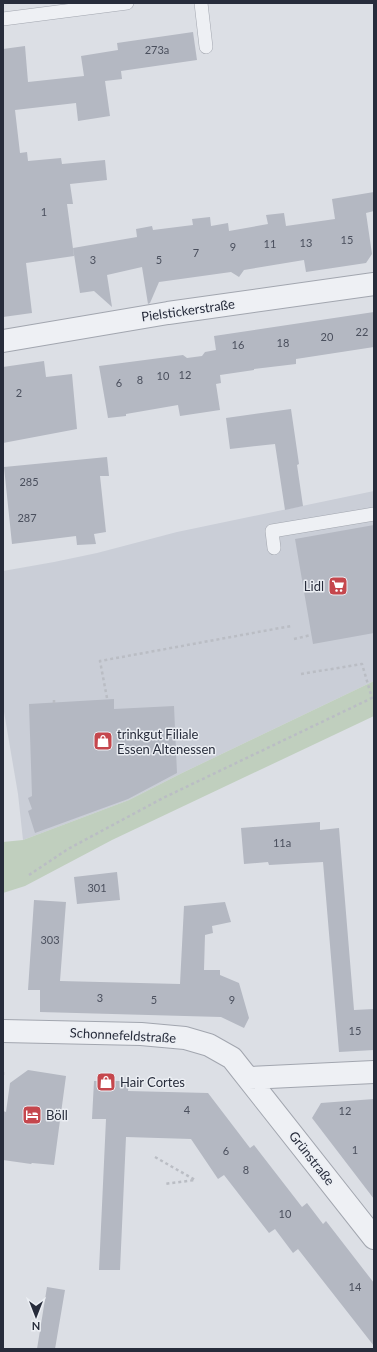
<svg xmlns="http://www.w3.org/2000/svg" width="377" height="1352" font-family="Lato,sans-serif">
<rect width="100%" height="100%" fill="#dcdfe5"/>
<path fill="#caced7" d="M374,491V681L182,773L129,800L23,840L18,794L3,706V571L54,562L97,553L177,532Z"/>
<path fill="#c0cfbe" d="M374,681V716L112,840L25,886L3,893V842L23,840L129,800L182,773Z"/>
<path fill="#b4b8c2" d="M193,32L197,60L121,71L122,79L105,81L110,116L78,121L76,103L15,110L20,153L27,152L28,161L61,158L62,164L105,160L107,180L70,184L73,204H67L74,256L26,263L32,313L3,317V49L25,46L28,82L84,76L81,56L118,50L117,43Z
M374,192V211L366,213L372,254L366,263L306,272L304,260L244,270L239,277L231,272L159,282L150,303L148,304L142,267L107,275L112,307L94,291L80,293L73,248L137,237L136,229L152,226L153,230L193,225L192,219L210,217L211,226L228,223L229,231L268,224L266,215L284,213L286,226L335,219L332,199Z
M374,312V347L296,359V364L254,369V370L220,375L221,383L216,384L220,410L180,416L178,405L126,414V416L108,418L99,366L183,355L187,358L202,356L205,352L216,350L214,336Z
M44,361L46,377L72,374L77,429L3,443V367Z
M291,409L299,464L297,465L303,506L285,510L275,444L230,449L226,418Z
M107,457L109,476H100L106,532L94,534L96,544L77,545L76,536L12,544L4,467Z
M374,525V633L313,644L295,539Z
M114,699V709L174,706L177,773L128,799L35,833L28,811L32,809L28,798L32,796L29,704Z
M320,822V830L339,828L354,1010L374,1009V1050L339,1052L323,862L269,865L268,862L244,864L241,828Z
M117,872L120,900L77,904L74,877Z
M34,900L66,902L60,981L180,984L184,906L225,902L231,922L212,926L213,933L205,935L204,970H220V975L239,983L249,1018L244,1028L221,1017L40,1012V990H28Z
M28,1070L66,1076L54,1165L32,1163L31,1164L3,1160V1111L6,1112L10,1083Z
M94,1081H129L128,1091L208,1093L250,1148L254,1145L302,1207L307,1203L323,1224L326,1221L374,1283V1346L298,1249L293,1253L275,1229L269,1233L224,1175L218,1179L191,1139L126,1137L120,1270H99L106,1119H92Z
M374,1099V1199L312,1118L321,1103Z
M47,1287L65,1290L55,1349H37Z"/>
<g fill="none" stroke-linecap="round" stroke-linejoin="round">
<g stroke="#a2a6af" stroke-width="14">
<path id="service" d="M201,3L206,47
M3,19L127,3
M274,548L272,531L374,514"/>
</g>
<g stroke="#a2a6af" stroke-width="24">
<path id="minor" d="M3,341L168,313L374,284
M3,1031L141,1034L185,1038L209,1045L232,1058L374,1238
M249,1078L374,1072"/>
</g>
<path stroke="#babdc4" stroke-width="2.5" stroke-dasharray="3 3" stroke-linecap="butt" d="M294,639L311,635
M301,674L362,664L372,698
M107,698L100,661L291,626
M54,700V703
M29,875L68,849L163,798L374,697
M3,1072V1078
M155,1157L195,1180L164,1184"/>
<use href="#service" stroke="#eef0f4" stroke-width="13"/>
<use href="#minor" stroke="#eef0f4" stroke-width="22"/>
</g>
<defs>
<g id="supermarket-square" transform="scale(1)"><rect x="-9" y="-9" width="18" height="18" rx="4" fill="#c5474d" stroke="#ebeef3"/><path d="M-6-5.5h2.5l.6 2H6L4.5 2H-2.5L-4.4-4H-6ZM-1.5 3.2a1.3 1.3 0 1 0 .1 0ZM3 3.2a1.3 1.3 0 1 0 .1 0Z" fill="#fff"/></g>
<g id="shop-square" transform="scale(1)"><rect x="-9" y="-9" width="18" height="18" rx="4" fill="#c5474d" stroke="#ebeef3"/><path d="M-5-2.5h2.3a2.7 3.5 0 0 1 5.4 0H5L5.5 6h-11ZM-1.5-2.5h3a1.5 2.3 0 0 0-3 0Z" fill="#fff"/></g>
<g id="hotel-square" transform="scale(1)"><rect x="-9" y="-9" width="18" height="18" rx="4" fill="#c5474d" stroke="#ebeef3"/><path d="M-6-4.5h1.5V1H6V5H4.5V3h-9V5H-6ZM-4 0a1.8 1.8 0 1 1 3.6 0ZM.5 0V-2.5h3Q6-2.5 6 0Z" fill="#fff"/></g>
</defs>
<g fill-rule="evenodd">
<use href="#supermarket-square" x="338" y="586"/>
<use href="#shop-square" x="103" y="741"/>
<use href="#shop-square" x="106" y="1082"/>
<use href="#hotel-square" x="32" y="1115"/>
</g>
<g text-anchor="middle" stroke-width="3" stroke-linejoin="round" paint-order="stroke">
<g font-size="11" fill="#4a4f5d">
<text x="157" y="54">273a</text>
<text x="44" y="216">1</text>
<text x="347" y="244">15</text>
<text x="306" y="247">13</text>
<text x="270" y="248">11</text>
<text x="233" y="251">9</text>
<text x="196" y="257">7</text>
<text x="93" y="264">3</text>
<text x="159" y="264">5</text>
<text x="362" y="336">22</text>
<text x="327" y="341">20</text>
<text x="283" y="347">18</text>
<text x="238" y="349">16</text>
<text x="185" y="379">12</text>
<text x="163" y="380">10</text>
<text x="140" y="384">8</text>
<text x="119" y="387">6</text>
<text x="19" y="397">2</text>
<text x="29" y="486">285</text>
<text x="27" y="522">287</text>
<text x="282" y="847">11a</text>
<text x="97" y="892">301</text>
<text x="50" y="944">303</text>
<text x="100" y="1002">3</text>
<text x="154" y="1004">5</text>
<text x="232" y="1004">9</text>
<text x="355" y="1035">15</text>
<text x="187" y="1114">4</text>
<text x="345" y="1115">12</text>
<text x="355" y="1154">1</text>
<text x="226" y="1155">6</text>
<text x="246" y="1174">8</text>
<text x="285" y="1218">10</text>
<text x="355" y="1291">14</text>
</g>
<g font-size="13" fill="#272c3b" stroke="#ebeef3">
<text transform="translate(188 310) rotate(-8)" y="5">Pielstickerstraße</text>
<text transform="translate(123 1035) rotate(3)" y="5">Schonnefeldstraße</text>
<text transform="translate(312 1158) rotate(52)" y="5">Grünstraße</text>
</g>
<g font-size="13" fill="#272c3b" stroke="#ebeef3" text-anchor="start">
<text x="324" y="591" text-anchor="end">Lidl</text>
<text x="117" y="739">trinkgut Filiale<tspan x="117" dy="15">Essen Altenessen</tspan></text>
<text x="120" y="1087">Hair Cortes</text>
<text x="46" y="1120">Böll</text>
</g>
</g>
<rect width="377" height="1352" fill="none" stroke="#272c3b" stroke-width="8"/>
<g transform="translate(36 1316) rotate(180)" stroke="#ebeef3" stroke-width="3" paint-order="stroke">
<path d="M0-3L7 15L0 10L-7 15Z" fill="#272c3b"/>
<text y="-6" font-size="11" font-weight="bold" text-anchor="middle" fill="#272c3b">N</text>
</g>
</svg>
